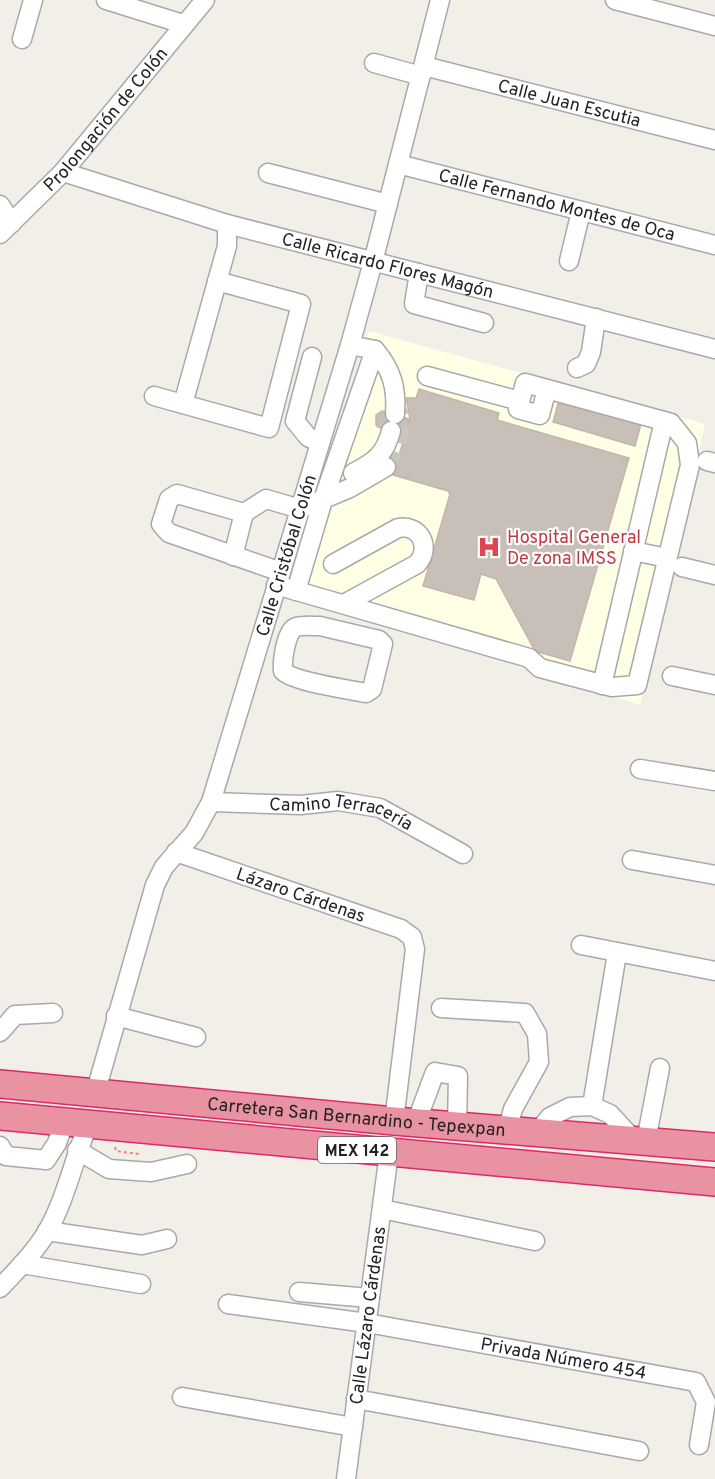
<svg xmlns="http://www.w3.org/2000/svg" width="715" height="1479" font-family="Overpass,sans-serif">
<rect width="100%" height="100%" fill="#f2efe9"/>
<path fill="#ffffe5" d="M369,331L705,424L640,705L362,615L287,594Z"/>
<path fill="#c7bfb8" stroke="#c4b6ab" stroke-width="1.5" d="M419,389L499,413L497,420L629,458L570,661L535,651L496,579L481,574L474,600L423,586L450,494L448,491L393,475L410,419L406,398H416Z
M559,400L641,424L635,446L553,422Z
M382,411L410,419L405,435L378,427L376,425V415Z"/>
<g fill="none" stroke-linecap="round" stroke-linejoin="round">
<path stroke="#c8c6c1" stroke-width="18" stroke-dasharray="18 9" stroke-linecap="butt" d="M386,467C394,453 402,433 400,416C399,412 395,407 392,404"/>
<g stroke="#a9a9a9" stroke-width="21">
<g id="minor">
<path d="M106,0L183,24"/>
<path d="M615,0L715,26"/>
<path d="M22,39L33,0"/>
<path d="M374,63L421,76"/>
<path id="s1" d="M424,66L715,140"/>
<path id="s2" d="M398,164L715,245"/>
<path id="s3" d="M63,172L227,224L715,349"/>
<path d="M268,173L388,204"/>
<path d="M0,205L12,223"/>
<path id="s4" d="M0,234L63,172L205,0"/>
<path d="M569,261L581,211"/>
<path d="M419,273L414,304L484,323"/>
<path d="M375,350C392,370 397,388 395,414"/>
<path d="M312,357L295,421L308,437L320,443"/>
<path d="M577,368L586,364L591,352L596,318"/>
<path d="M427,376L520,401"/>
<path d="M154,396L269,428L301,304L217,281"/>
<path d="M183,404L227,246V224"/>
<path d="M707,461L715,463"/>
<path d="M353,473C374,462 385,455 391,431"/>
<path d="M633,551L667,558"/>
<path d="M233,556L244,513"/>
<path d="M333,564L398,528C420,524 432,547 417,564L344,604"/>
<path d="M682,567L715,575"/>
<path d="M281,572L169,533L161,524L169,499L177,494L244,513L266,499L300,509L350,488L386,467"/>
<path d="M276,585L529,658L540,668L612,687L637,685L690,465L687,443L671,423L525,383L518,409L540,415L547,389"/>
<path d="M296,591L323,500L375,350L350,345"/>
<path d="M320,626L379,640L383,644L372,689L366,693C347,689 294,682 283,671C282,661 286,630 296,627C303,625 313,626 320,626Z"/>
<path d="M672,676L715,685"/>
<path d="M602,685L664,421"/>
<path d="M640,769L715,781"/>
<path id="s5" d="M211,802L301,805L338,801L380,808L463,854"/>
<path id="s6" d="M176,852L401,929L412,937L415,949L394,1121"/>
<path d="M632,860L715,875"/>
<path d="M581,945L715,971"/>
<path d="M441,1008L525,1013L537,1034L539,1062L513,1109L507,1131"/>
<path d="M116,1016L196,1037"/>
<path d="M0,1032L15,1015L53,1013"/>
<path id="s7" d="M95,1094L155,885L164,867L194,833L211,802L350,345L373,262L440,0"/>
<path d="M592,1106L617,953"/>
<path d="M416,1123L435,1072L458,1076L457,1127"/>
<path d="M536,1134L550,1117L570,1107L592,1106L610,1114L634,1140"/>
<path d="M646,1141L660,1068"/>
<path d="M0,1146L6,1156L46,1160L57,1143L64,1123"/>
<path d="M77,1150L109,1169L151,1172L187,1164"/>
<path d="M382,1209L535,1241"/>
<path d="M47,1231L142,1245L167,1239"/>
<path d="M22,1264L141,1284"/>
<path d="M0,1288C17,1270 36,1251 48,1230C66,1198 74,1159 88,1125"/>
<path d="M299,1292L370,1298"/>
<path id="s8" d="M228,1304L367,1323L696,1382L706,1402L699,1445"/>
<path d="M182,1397L353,1427"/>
<path d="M356,1399L639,1451"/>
<path id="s9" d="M346,1479L389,1153"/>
</g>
</g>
<g stroke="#dc2a67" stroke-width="30">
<g id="highway">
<path id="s10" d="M0,1084L394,1121L715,1147"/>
<path d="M0,1116L715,1182"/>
</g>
</g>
<path stroke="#fa8072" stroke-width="2" stroke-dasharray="3 3" stroke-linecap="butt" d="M115,1147L116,1151L139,1154"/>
<use href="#minor" stroke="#fff" stroke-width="18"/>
<use href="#highway" stroke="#e892a2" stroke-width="27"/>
</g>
<defs>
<g id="hospital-bare" transform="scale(1.8)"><path d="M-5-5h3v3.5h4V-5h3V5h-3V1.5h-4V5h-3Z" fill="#e0444e" stroke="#fff" stroke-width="2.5" paint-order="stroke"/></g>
</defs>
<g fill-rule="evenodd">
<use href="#hospital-bare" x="489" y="547"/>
</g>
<g text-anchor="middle" stroke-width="4.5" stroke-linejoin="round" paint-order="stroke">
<rect fill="#fff" stroke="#646464" stroke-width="1.5" x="318" y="1137" width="78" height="26" rx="4.5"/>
<g font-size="16" font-weight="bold" fill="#222">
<text x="357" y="1156">MEX 142</text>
</g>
<g font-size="18" fill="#222" stroke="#fff">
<text dy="6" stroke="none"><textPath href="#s1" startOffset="150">Calle Juan Escutia</textPath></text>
<text dy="6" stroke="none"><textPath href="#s4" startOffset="156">Prolongación de Colón</textPath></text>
<text dy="6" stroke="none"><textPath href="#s2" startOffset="164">Calle Fernando Montes de Oca</textPath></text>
<text dy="6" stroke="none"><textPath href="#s3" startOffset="338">Calle Ricardo Flores Magón</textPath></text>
<text dy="6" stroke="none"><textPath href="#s7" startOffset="576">Calle Cristóbal Colón</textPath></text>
<text dy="6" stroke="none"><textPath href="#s5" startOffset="132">Camino Terracería</textPath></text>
<text dy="6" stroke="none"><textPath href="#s6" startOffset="132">Lázaro Cárdenas</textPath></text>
<text dy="6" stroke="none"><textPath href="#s10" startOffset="358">Carretera San Bernardino - Tepexpan</textPath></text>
<text dy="6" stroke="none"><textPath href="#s9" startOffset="165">Calle Lázaro Cárdenas</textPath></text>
<text dy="6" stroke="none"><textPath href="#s8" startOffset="340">Privada Número 454</textPath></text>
</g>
<g font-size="18" fill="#be3a42" stroke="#fff" text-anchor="start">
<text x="507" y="543">Hospital General<tspan x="507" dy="21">De zona IMSS</tspan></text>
</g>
</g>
</svg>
